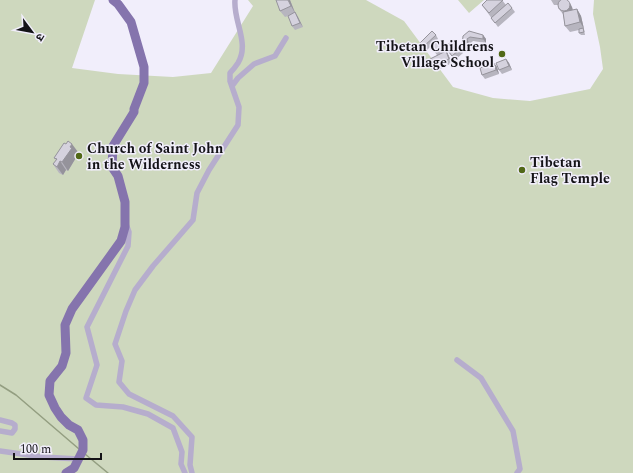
<svg xmlns="http://www.w3.org/2000/svg" width="633" height="473" font-family="Spectral,'Noto Sans Devanagari',serif">
<rect width="100%" height="100%" fill="#f1eefb"/>
<path fill="#ced8be" d="M0,0H95L72,68L118,74L173,77L211,73L253,6L248,0H366L404,21L453,87L493,98L530,101L590,89L603,69L600,47L593,14L594,0H633V473H0Z
M458,0H484L469,13Z"/>
<g fill="none" stroke-linecap="round" stroke-linejoin="round">
<path stroke="#939e81" stroke-width="1.5" d="M0,385L16,395L79,449
M85,454L108,473"/>
<path stroke="#b6adcd" stroke-width="5.5" d="M232,86L238,78L254,64L275,56L286,38
M126,224L129,232L128,246L87,327L97,365L86,398L96,405L123,407L148,414L173,428L182,452L181,464L185,473
M457,360L481,378L513,431L520,469L517,473
M0,420L12,423L15,425V429L12,433L0,431
M0,451L43,457L78,459
M192,473L190,465L192,437L173,416L129,394L119,382L122,361L115,344L126,311L135,290L153,266L193,220L197,193L209,170L238,125L239,107L230,81V73C233,70 236,66 238,63C250,43 233,21 235,0"/>
<path stroke="#8574ad" stroke-width="9" d="M66,473L74,468L83,450V440L78,430L69,425L61,417L55,408L49,395L50,381L62,366L66,353L65,325L72,309L121,241L125,227V202L118,176L112,167L113,146L134,112V109L144,83V67L131,22L118,4L113,0"/>
</g>
<path fill="#b7b5bf" d="M290,0L295,12L298,17L303,27L295,30L292,26L288,16L285,17L280,11Z
M502,0L506,5L512,8L515,12L498,27L482,5Z
M551,0H560V2L572,7L573,10L577,9L581,16L584,29L585,35H581L579,33V30L570,32L565,26L563,14L558,8V5H554Z
M436,35L438,39L434,43L441,41L444,45L447,52L452,63L436,71L433,67L437,55L434,51L432,45L426,51L420,43Z
M483,35L486,39V43L473,41L470,44L469,52L465,51L462,47L463,36Z
M445,47L460,49L463,53L455,60Z
M506,59L509,63L512,70L502,74L499,70Z
M494,63L497,67L499,74L485,79L482,75Z
M78,152L76,154L77,156L68,171L66,170L63,175L59,173L53,164L56,160L54,158Z"/>
<path fill="#95939b" d="M288,0H290L295,13L291,6Z
M570,3L572,7L573,12L569,15L566,11Z
M577,9L581,16L584,29L580,22Z
M295,12L298,17L303,27L300,23Z
M483,35L486,39V43L483,39Z
M467,39L470,44L469,52L466,47Z
M441,41L444,45L447,52L452,63L444,48Z
M506,59L509,63L512,70L509,66Z
M494,63L497,67L499,74L496,70Z
M72,144L78,152L76,154L77,156L68,171L62,162Z
M60,161L66,170L63,175L57,167Z"/>
<path fill="#d5d2de" stroke="#95939b" d="M558 5a6 6 0 1 1 12 0a6 6 0 1 1-12 0Z
M276,0H288L291,6L280,11Z
M487,0H503L489,13L482,5Z
M508,3L512,8L495,23L491,18Z
M577,9L580,22L565,26L563,12Z
M295,12L300,23L292,26L288,16Z
M583,28L584,32L579,33V29Z
M432,31L436,35L423,47L420,43Z
M469,31L483,35V39L470,37L467,39L466,47H462L463,36Z
M453,40L460,49L452,56L445,47Z
M441,41L444,48L434,51L432,44Z
M446,51L449,59L433,67L430,59Z
M506,59L509,66L499,70L496,63Z
M494,63L496,70L482,75L480,68Z
M68,141L72,144L70,147L72,148L62,162L60,161L57,167L53,164L57,159L54,158L64,143L66,144Z"/>
<g fill="#516817" stroke="#f1eefb" stroke-width="1.5">
<circle cx="502" cy="54" r="4"/>
<circle cx="79" cy="156" r="4"/>
<circle cx="522" cy="170" r="4"/>
</g>
<g text-anchor="middle" stroke-width="3" stroke-linejoin="round" paint-order="stroke">
<g font-size="14" font-weight="bold" fill="#141317" stroke="#f1eefb" text-anchor="start">
<text x="494" y="51" text-anchor="end">Tibetan Childrens<tspan x="494" dy="16">Village School</tspan></text>
<text x="87" y="153">Church of Saint John<tspan x="87" dy="16">in the Wilderness</tspan></text>
<text x="530" y="167">Tibetan<tspan x="530" dy="16">Flag Temple</tspan></text>
</g>
</g>
<g transform="translate(32 32) rotate(122)" stroke="#f1eefb" stroke-width="3" paint-order="stroke">
<path d="M0-3L7 15L0 10L-7 15Z" fill="#141317"/>
<text y="-6" font-size="11" font-weight="bold" text-anchor="middle" fill="#141317">उ</text>
</g>
<path d="M14 453v6h87v-6" fill="none" stroke="#141317" stroke-width="2"/>
<text x="20" y="453" font-size="12" fill="#141317" stroke="#f1eefb" stroke-width="3" paint-order="stroke">100 m</text>
</svg>
